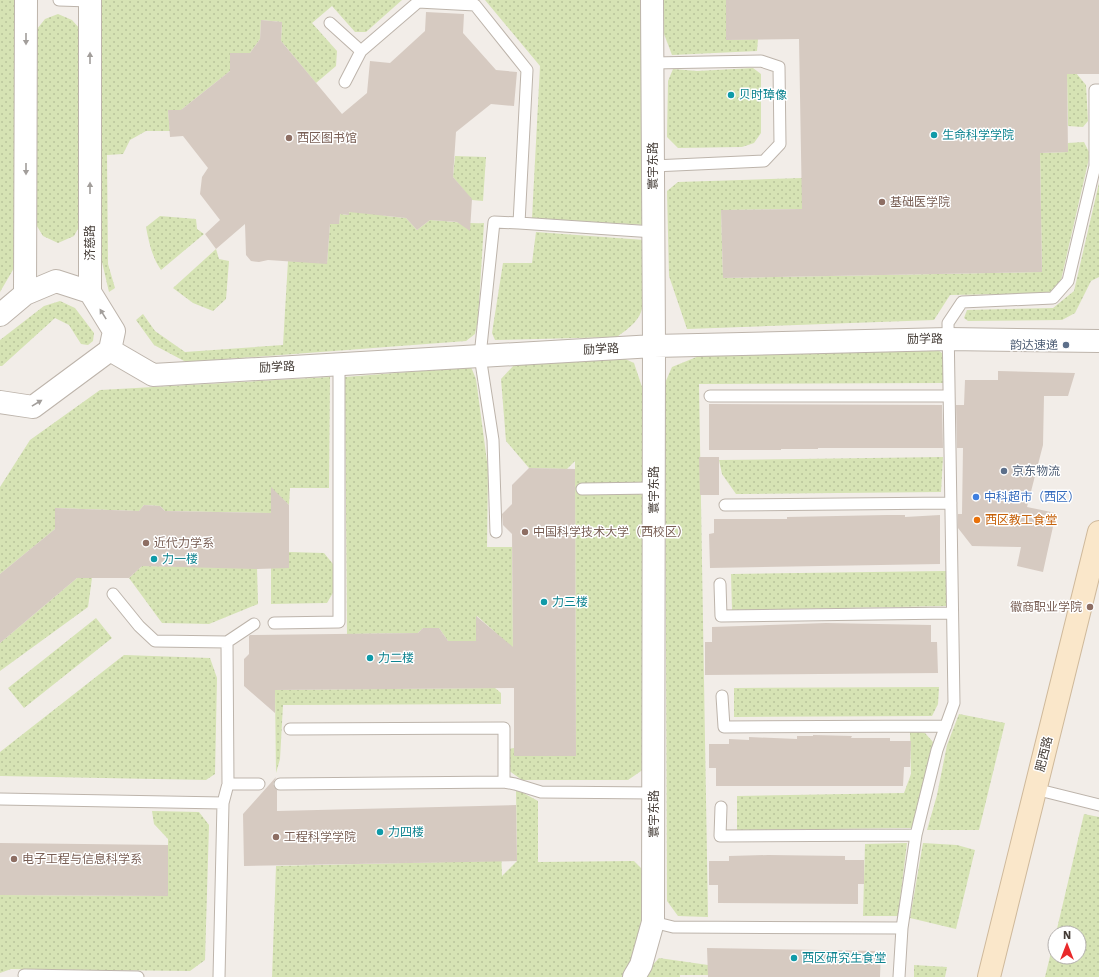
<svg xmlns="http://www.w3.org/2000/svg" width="1099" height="977" font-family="'Work Sans','Noto Sans SC',sans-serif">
<defs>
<pattern id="grass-dots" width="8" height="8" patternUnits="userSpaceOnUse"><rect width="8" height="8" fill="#d6e3b4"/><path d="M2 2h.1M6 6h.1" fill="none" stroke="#b9c49b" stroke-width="1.8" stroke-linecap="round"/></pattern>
</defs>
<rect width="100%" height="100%" fill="#f2ede8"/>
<path fill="url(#grass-dots)" d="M0,0H18L14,268L0,292Z
M102,0H402L366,32H355L332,6L312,23L337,51L336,66L316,83L281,41L282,22L261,20L260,39L250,53H230V71L181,110L168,111L170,131H146L130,140L123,154L107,155L108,264L115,288L109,292L102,262Z
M485,0H643L644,225L532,218L540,66Z
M664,0H726V40L758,39L757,51L672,55L664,34Z
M58,14L72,20L80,29V225L74,236L58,243L43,236L35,223L37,29L45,19Z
M753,68L761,74V133L754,143L742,147L678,148L667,137L668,81L673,69L697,71Z
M1076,73L1086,85L1088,121L1083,127L1068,126L1067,74Z
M1084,142L1090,154L1061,280L1049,293L950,295L934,320L687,329L669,276L667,191L678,182L802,178V209L721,210L723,278L1042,272L1040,153L1068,152V143Z
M455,156L486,157L483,201L472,200L453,177Z
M1099,183V277L1091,281L1075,313L1062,320L968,321L964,318L967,310L1053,308L1074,291Z
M350,205L386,216L406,218L417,230L430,220C448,221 466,224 484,223L478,320L475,334L466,341L186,362L154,345L136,320L143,314L155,331L185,352L283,345L288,261L327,263L330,224H339L340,214L349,215Z
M160,216L196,219L197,229L204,234L161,270C152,257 149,243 146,227Z
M536,232L644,240C644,258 647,297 641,312C637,323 626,330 617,337L495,340L492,333L503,263H532Z
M216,249L219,259L229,261L226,299L213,311L193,303L173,288Z
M60,301L75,308L94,333L93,341L88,345L81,344L69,325L55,318L2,366H0V340L44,306Z
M938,350L947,357L943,383L699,384L708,917L678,916L667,901L665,383L672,367L699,356Z
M621,357L634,363L645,396L644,769L628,780H522L508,770L501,750L514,748L515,756H576L575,461L567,469L529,468L506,441L501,379L515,364Z
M471,367L476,379L488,469L487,547H512L513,657L494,631L477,616L476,641H448L439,628H423L418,633L347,634L345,377Z
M330,377L329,488H290L289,505L271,488V513L165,511L160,506L144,505L139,511L55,508V529L0,574V487L30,440L100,390Z
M943,457L941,492L736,494L722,474L719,460Z
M289,552L324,553L333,564L334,591L327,603L271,604V568H289Z
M142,566L257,568L258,604L209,624L162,623L129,578Z
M946,571L947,606L732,610L731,574Z
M77,578H92L88,607L0,671V643Z
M96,618L112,638L24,708L8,688Z
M124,655L210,658L217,678L215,774L206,780L0,776V752Z
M939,687L938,704L932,716L734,717V688Z
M495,688L501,693V704L283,705L280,759L276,773L275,690Z
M959,714L1005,723L979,830H927L937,795L947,745Z
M910,730L925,733L933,742L923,795L913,828L737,830V796L904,793L911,774Z
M516,789L538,801V862L634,861L644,871L643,933L626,977H272L276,866L491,861L501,850L502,876L517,861Z
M152,811L199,812L209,825L205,960L190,971L11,969L0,973V895L168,896V839L154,824Z
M1084,814L1099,817V977H1045L1055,936V957H1079V933H1056Z
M907,843L898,916H863L865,844Z
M923,843L957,845L975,850L956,929L910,918Z
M659,958L708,965V975H680V977H644L647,971Z
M914,965L947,967L945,977H914Z"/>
<path fill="#d6cac1" d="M726,0H1099V74H1067L1068,152L1040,153L1042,272L723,278L721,210L802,209L799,39L726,40Z
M426,12L464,14L463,33L496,70L517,72L514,106L491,104L456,132L453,177L472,199L470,231L457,222L430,220L417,230L406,218L349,212V215L340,214L339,224H330L327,264L268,260L259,262L251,261L246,255L245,224L216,249L205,234L220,220L200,194L202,177L208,168L183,136L170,137L168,110H181L230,71V53H250L260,39L261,20L282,22L281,41L342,114L367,93L370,61L390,63L425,31Z
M998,371L1075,373L1068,396H1044L1043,445L1027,507L1056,513L1043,572L1017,566L1021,547L972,546L958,528V514H962L963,448H957L956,405H964L965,380H998Z
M709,404L942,405L943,448H818V449H781V450H709Z
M699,457H719V495H700Z
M529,468L575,469L576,756H514V688L275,690V713L244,686V659L249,654V636L250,635L418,633L423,628H439L448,641H476V616L513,647L512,534L503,525L502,514L512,504V485Z
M271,487L289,505V568L257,569L142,566L129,578H77L0,643V574L55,529V508L139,511L144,505L160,506L165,511L271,513Z
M887,515H905V517L940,515V564L710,568L709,534L714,533V519H787V517Z
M826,623L931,625V642H937L938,673L705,675V642H712V627Z
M813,735L852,736L851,738H890V741H911L910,767H904L903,786H716V768H709V744H729V739L749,740V737L797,739V736H813Z
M276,777L273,784L277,790V811L516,805L517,861L244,866L243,814Z
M0,843L168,845V896L0,895Z
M768,855L845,856V860H864V884H858V904L718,903V885H709V861H729V856Z
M707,948L881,951L880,977H708Z"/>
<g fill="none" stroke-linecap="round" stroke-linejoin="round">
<g stroke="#bdb4ab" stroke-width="13">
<path id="lane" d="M59,0L90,1
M330,23L361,51L345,82
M361,51L418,2L475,5L527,70L519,223L494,222L480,356L493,440L496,532
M653,63L761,61L779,67L780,144L764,161L653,166
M519,223L654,232
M710,396H949
M582,489L654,488
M725,505L951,503
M720,584L721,616L952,613
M113,594L139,626L155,641L227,642L228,784L223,803L219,977
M274,623L339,622V364
M227,642L254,624
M722,696L724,727L946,726
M290,729L504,728V782
M228,784H259
M280,784L504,782L515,784L541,792L654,793
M1035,789L1099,805
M0,799L223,803
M721,807L720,836L916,835
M653,922L673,927L902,928L899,977
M902,928L916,835L937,750L954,703L948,323L962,302L1053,298L1068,281L1095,166V90H1099
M24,975L138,977"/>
</g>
<g stroke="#bdb4ab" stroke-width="24">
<path id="street" d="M25,294L56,281L90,292
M0,315L25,294L26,0
M110,350L153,375L654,346L948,339L1099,341
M0,402L33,407L110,350L114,331L90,292V0
M634,977L641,965L653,922L654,346L652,0"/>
</g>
<g stroke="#cfb99b" stroke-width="24">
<path id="secondary" d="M989,977L1099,532"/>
</g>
<use href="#lane" stroke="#fff" stroke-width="11"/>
<use href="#street" stroke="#fff" stroke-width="22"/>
<use href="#secondary" stroke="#fae7ca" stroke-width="22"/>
</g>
<defs><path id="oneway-solid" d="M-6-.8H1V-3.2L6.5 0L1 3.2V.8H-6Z"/></defs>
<g fill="#a29e9b">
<use href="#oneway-solid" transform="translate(26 39) rotate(90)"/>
<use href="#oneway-solid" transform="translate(90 58) rotate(-90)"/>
<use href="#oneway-solid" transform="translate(26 169) rotate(90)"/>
<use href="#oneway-solid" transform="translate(90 188) rotate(-90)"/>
<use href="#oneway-solid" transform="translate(103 314) rotate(-122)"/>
<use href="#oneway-solid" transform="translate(37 403) rotate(-31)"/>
</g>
<g fill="#0f9aa8" stroke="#fff" stroke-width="1.5">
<circle cx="731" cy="95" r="4"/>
<circle cx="934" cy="135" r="4"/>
<circle cx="154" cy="559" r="4"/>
<circle cx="544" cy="602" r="4"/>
<circle cx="370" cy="658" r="4"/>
<circle cx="380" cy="832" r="4"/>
<circle cx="794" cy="958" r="4"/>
</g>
<g fill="#8d6e63" stroke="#fff" stroke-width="1.5">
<circle cx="289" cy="138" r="4"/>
<circle cx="882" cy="202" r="4"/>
<circle cx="525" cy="532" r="4"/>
<circle cx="146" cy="543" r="4"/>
<circle cx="1090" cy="607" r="4"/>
<circle cx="276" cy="837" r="4"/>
<circle cx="14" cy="859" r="4"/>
</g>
<g fill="#5c6f8a" stroke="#fff" stroke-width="1.5">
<circle cx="1066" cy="345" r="4"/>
<circle cx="1004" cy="471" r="4"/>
</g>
<circle fill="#3f7fe0" stroke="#fff" stroke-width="1.5" cx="976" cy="497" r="4"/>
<circle fill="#e8710a" stroke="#fff" stroke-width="1.5" cx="977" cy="520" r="4"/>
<g text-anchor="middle" stroke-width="3" stroke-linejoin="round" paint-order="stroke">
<g font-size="12" fill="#0d838f" stroke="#fff" text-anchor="start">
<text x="739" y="99">贝时璋像</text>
<text x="942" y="139">生命科学学院</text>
<text x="162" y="563">力一楼</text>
<text x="552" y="606">力三楼</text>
<text x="378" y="662">力二楼</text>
<text x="388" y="836">力四楼</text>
<text x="802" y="962">西区研究生食堂</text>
</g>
<g font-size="12" fill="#785e54" stroke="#fff" text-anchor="start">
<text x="297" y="142">西区图书馆</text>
<text x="890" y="206">基础医学院</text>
<text x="533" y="536">中国科学技术大学（西校区）</text>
<text x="154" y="547">近代力学系</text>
<text x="1082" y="611" text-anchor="end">徽商职业学院</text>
<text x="284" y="841">工程科学学院</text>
<text x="22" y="863">电子工程与信息科学系</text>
</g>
<g font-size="12" fill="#453d37" stroke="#fff">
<text transform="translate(653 166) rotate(-90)" y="4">寰宇东路</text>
<text transform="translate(90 243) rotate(-90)" y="4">济慈路</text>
<text transform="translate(925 339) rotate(-1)" y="4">励学路</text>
<text transform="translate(601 349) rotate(-3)" y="4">励学路</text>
<text transform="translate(277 367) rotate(-3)" y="4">励学路</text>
<text transform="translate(654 490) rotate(-90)" y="4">寰宇东路</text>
<text transform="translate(1044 754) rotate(-76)" y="4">肥西路</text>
<text transform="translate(654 814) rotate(-90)" y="4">寰宇东路</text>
</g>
<g font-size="12" fill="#4e5e75" stroke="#fff" text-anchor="end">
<text x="1058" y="349">韵达速递</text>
<text x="1012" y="475" text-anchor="start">京东物流</text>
</g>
<g font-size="12" fill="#366cbe" stroke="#fff" text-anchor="start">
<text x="984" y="501">中科超市（西区）</text>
</g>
<g font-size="12" fill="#c56008" stroke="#fff" text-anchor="start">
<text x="985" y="524">西区教工食堂</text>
</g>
</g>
<g transform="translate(1067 945)"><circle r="19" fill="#ffffff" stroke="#b5b1af"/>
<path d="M0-3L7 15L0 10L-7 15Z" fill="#e9292a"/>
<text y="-6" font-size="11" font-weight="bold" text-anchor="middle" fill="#453d37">N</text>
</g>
</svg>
